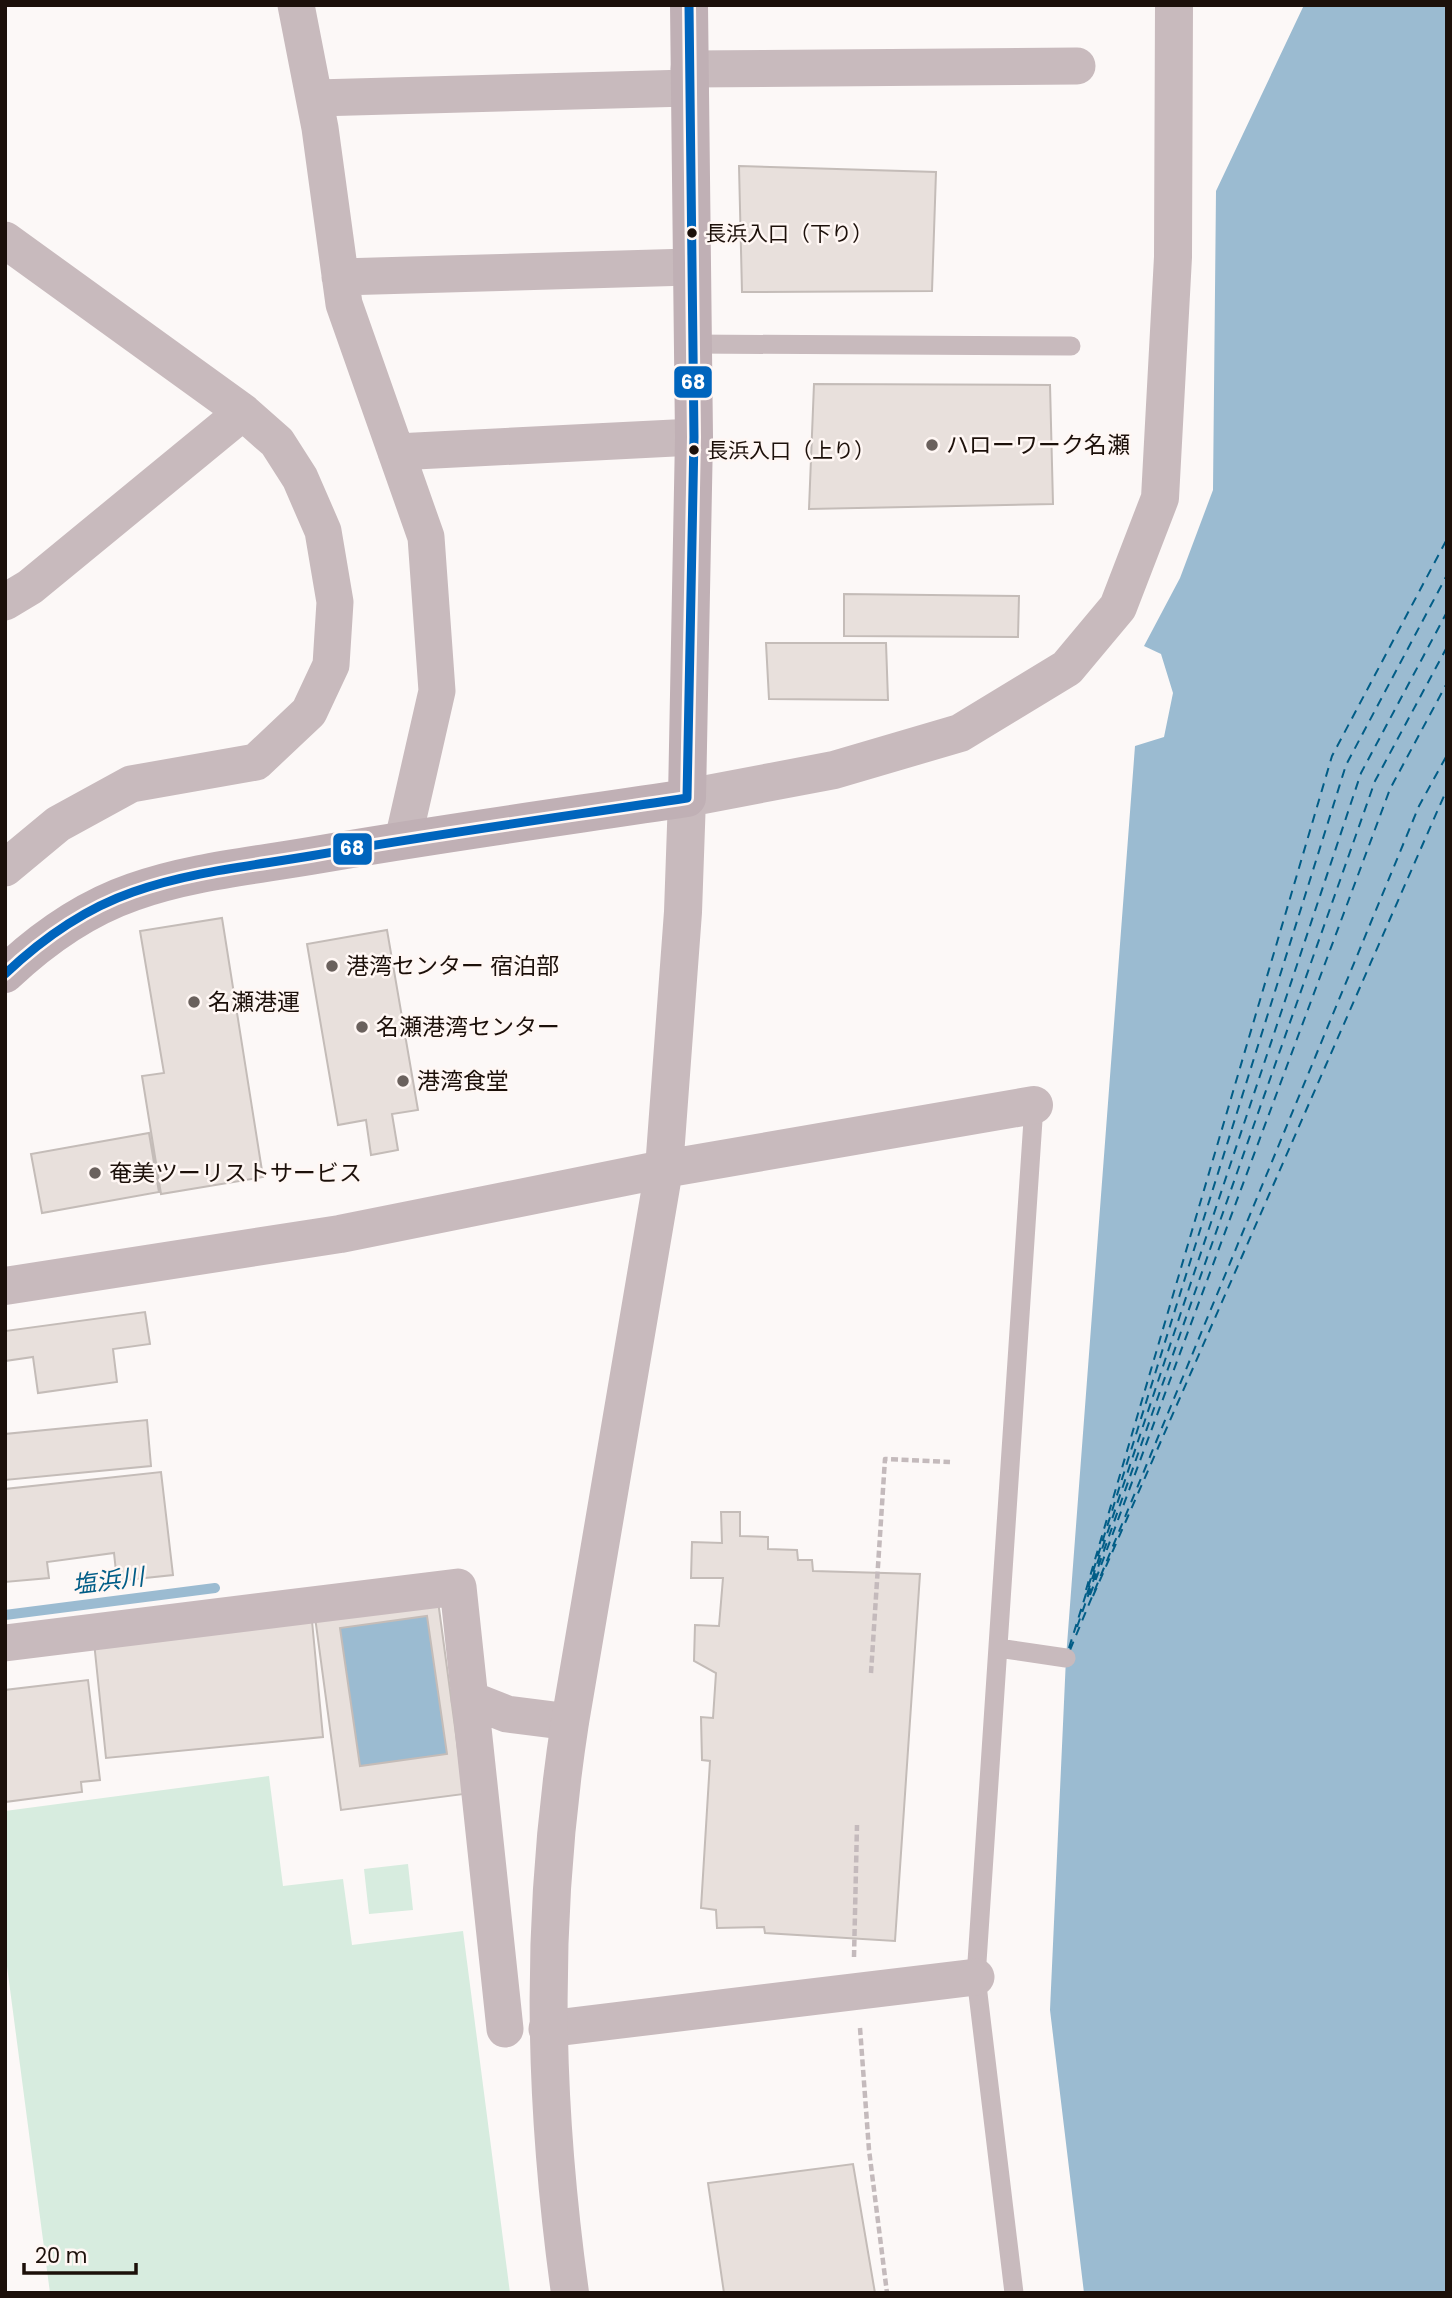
<svg xmlns="http://www.w3.org/2000/svg" width="1452" height="2298" font-family="Poppins,'Noto Sans JP',sans-serif">
<rect width="100%" height="100%" fill="#fcf8f7"/>
<path fill="#d7ecdf" d="M269,1776L283,1886L343,1879L352,1945L463,1931L510,2293H50L5,1951V1811Z
M408,1864L413,1910L369,1914L364,1869Z"/>
<path fill="#9bbbd1" d="M1304,5H1447V2293H1084L1050,2010L1066,1658L1135,746L1164,737L1173,693L1161,654L1144,646L1180,578L1213,490L1216,191Z
M427,1616L447,1754L360,1766L340,1628Z"/>
<g fill="none" stroke-linecap="round" stroke-linejoin="round">
<path stroke="#9bbbd1" stroke-width="10" d="M5,1615L215,1588"/>
<path stroke="#025d87" stroke-width="2" stroke-dasharray="9 7" stroke-linecap="butt" d="M1086,1590L1332,756L1447,539
M1087,1594L1361,773L1447,612
M1090,1595L1390,789L1447,683
M1093,1596L1447,789
M1077,1627L1375,781L1447,647
M1069,1648L1346,765L1447,575
M1070,1650L1419,806L1447,755"/>
</g>
<path fill="#e8e0dc" stroke="#c4bcb8" stroke-width="2" fill-rule="evenodd" d="M739,166L936,172L932,291L742,292Z
M814,384L1050,385L1053,504L809,509Z
M844,594L1019,596L1018,637L844,636Z
M766,643H886L888,700L769,699Z
M222,918L263,1177L161,1194L142,1076L164,1073L140,931Z
M387,930L418,1110L392,1114L398,1150L371,1155L366,1120L338,1125L307,944Z
M149,1133L159,1192L42,1213L31,1154Z
M145,1312L150,1344L113,1349L117,1382L38,1393L33,1357L5,1361V1331Z
M147,1420L151,1466L5,1480V1434Z
M161,1472L173,1575L117,1581L114,1553L47,1562L49,1578L5,1582V1489Z
M721,1512H740V1536L768,1537V1549L797,1550L798,1560H812L813,1571L920,1574L895,1941L765,1933L764,1927L717,1928L716,1910L701,1908L710,1761L702,1760L701,1717L713,1718L716,1673L694,1661L695,1625L719,1626L723,1578H691L692,1542L722,1543Z
M438,1601L464,1794L341,1810L315,1617ZM427,1616L447,1754L360,1766L340,1628Z
M312,1621L323,1737L106,1758L94,1642Z
M88,1680L100,1780L81,1782L82,1792L5,1802V1690Z
M853,2164L875,2293H724L708,2183Z"/>
<g fill="none" stroke-linecap="round" stroke-linejoin="round">
<path stroke="#c4babc" stroke-width="4.5" stroke-dasharray="7 3.5" stroke-linecap="butt" d="M871,1673L885,1459L950,1462
M854,1957L857,1825
M860,2028L869,2150L887,2293"/>
<path stroke="#c8babd" stroke-width="19" d="M691,344L1071,346
M998,1648L1066,1658
M1014,2293L976,1977L1034,1105"/>
<path stroke="#c8babd" stroke-width="37" d="M296,5L320,128L344,304L426,537L437,691L403,840
M689,69L1077,66
M316,98L689,88
M5,240L243,412L277,442L300,478L323,531L335,602L331,665L309,712L256,762L131,784L58,824L5,868
M340,277L690,267
M396,452L694,437
M5,602L30,587L243,412
M5,1643L458,1587L505,2029
M469,1699L507,1714L570,1722
M547,2029L976,1977"/>
<path stroke="#c8babd" stroke-width="38" d="M5,1286L340,1234L664,1169L1034,1105
M570,2293C543,2098 540,1916 570,1722L664,1169L683,912L687,798L834,770L960,733L1067,668L1118,607L1160,498L1173,257L1174,5"/>
<path stroke="#c0b0b5" stroke-width="38" d="M5,974C42,939 84,909 133,892C189,872 251,866 310,856C435,834 561,817 687,798L694,437L689,5"/>
<g stroke="#fff7f4" stroke-width="14">
<path id="bus-1" d="M5,974C42,939 84,909 133,892C189,872 251,866 310,856C435,834 561,817 687,798L694,437L689,5"/>
</g>
<use href="#bus-1" stroke="#0065bd" stroke-width="9"/>
</g>
<g fill="#1c100a" stroke="#fff7f4" stroke-width="2.5">
<circle cx="692" cy="233" r="6"/>
<circle cx="694" cy="450" r="6"/>
</g>
<g fill="#6a615d" stroke="#fff7f4" stroke-width="2.5">
<circle cx="932" cy="445" r="7"/>
<circle cx="332" cy="966" r="7"/>
<circle cx="194" cy="1002" r="7"/>
<circle cx="362" cy="1027" r="7"/>
<circle cx="403" cy="1081" r="7"/>
<circle cx="95" cy="1173" r="7"/>
</g>
<g text-anchor="middle" stroke-width="5" stroke-linejoin="round" paint-order="stroke">
<g font-size="21" fill="#1c100a" stroke="#fff7f4" text-anchor="start">
<text x="705" y="241">長浜入口（下り）</text>
<text x="707" y="458">長浜入口（上り）</text>
</g>
<g font-size="23" fill="#1c100a" stroke="#fff7f4" text-anchor="start">
<text x="946" y="453">ハローワーク名瀬</text>
<text x="346" y="974">港湾センター 宿泊部</text>
<text x="208" y="1010">名瀬港運</text>
<text x="376" y="1035">名瀬港湾センター</text>
<text x="417" y="1089">港湾食堂</text>
<text x="109" y="1181">奄美ツーリストサービス</text>
</g>
<g font-size="24" font-style="italic" fill="#025d87" stroke="#fff7f4">
<text transform="translate(108 1581) rotate(-7)" y="8">塩浜川</text>
</g>
</g>
<g stroke="#fff7f4" stroke-width="2.5">
<rect x="673" y="365" width="40" height="34" rx="7" fill="#0065bd"/>
<rect x="332" y="832" width="41" height="34" rx="7" fill="#0065bd"/>
</g>
<g font-size="19" text-anchor="middle" font-weight="bold" fill="#fff">
<text x="693" y="389">68</text>
<text x="352" y="855">68</text>
</g>
<rect width="1452" height="2298" fill="none" stroke="#1c100a" stroke-width="14"/>
<path d="M24 2263v10h112v-10" fill="none" stroke="#1c100a" stroke-width="3.5"/>
<text x="35" y="2263" font-size="21" fill="#1c100a" stroke="#fff7f4" stroke-width="5" paint-order="stroke">20 m</text>
</svg>
